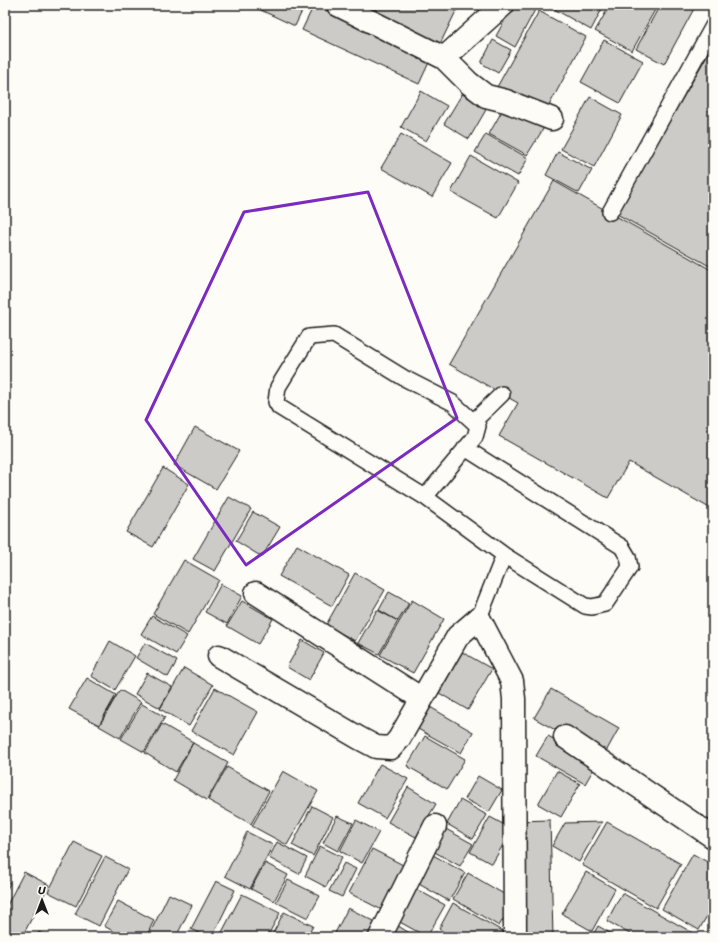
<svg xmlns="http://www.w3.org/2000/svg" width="718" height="942" font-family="Sriracha,sans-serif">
<rect width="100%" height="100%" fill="#fdfcf7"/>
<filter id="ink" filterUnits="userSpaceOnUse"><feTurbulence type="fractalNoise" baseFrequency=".025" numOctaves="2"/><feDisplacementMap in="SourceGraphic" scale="8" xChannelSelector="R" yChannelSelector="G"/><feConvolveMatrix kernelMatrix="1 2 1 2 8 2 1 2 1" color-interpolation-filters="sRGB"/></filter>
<g filter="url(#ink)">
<path fill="#cccbc8" stroke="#1c1c1c" d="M250,5H305L295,26Z
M314,5L431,58L419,84L302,30Z
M378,5H459L439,46L373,15Z
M513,5H530L536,8L515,47L496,36Z
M547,5H604L591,30Z
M610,5H650L656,8L632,51L595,31Z
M660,5H696L664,64L636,49Z
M539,11L586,37L545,113L497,87Z
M493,40L511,50L498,73L481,63Z
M604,40L643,61L620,103L581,82Z
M713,45V268L617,214Z
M421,91L447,106L426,141L401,127Z
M462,94L487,108L469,139L444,124Z
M590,97L622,115L594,167L561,149Z
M506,104L545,126L527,155L489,134Z
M401,134L452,163L432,197L381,168Z
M486,134L528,158L518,176L475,152Z
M558,152L592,170L579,193L546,175Z
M471,156L518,183L498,218L451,192Z
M554,181L713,271V510L629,462L608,498L499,436L518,403L449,364Z
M195,427L239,451L216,489L174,465Z
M163,468L189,484L153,547L126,532Z
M229,497L251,509L215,571L193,559Z
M253,512L280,527L262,557L236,541Z
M297,545L349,575L332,606L279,576Z
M184,560L219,580L188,634L153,614Z
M355,573L385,590L355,641L326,625Z
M221,584L242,596L227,624L205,612Z
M389,592L409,603L398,621L379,610Z
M412,600L444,619L413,673L380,655Z
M242,601L273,619L258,644L227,626Z
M377,610L398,621L379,654L358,643Z
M152,616L187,636L176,654L141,634Z
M302,640L324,653L309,680L287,667Z
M110,641L135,656L115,690L91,676Z
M145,643L177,661L168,677L136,658Z
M462,652L492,669L468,710L439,693Z
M184,668L213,685L189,726L160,709Z
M147,673L172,687L160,708L135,694Z
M87,678L116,695L99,725L69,709Z
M215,688L258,712L234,755L191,731Z
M551,689L619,728L603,757L534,718Z
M120,690L141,702L120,738L99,726Z
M142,704L165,717L144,752L121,739Z
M430,707L473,732L461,753L418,729Z
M162,724L193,742L176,772L145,753Z
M425,736L465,759L447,789L407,766Z
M548,736L597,763L585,784L536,756Z
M193,743L228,763L207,800L173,780Z
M380,764L408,779L385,818L358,803Z
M227,767L269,791L251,824L208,800Z
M283,771L318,791L287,845L252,826Z
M557,771L580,784L561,817L538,804Z
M478,776L502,790L489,812L465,799Z
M408,787L436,804L416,837L388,822Z
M460,800L487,815L473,839L447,824Z
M312,806L333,817L313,856L292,845Z
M337,816L353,823L338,851L323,843Z
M490,817L512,829L492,864L470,852Z
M356,820L379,832L362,863L340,851Z
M550,820L553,937H521L518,821Z
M602,822L579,862L552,846L565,823Z
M607,822L681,864L656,908L582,865Z
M444,828L473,844L460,866L431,850Z
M247,832L273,845L250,889L225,876Z
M74,842L102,856L76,906L48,892Z
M277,842L307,858L299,874L269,858Z
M320,846L342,857L326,887L305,876Z
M372,849L405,866L382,910L349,893Z
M693,854L713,865V905L699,930L662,909Z
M433,855L465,873L449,901L417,883Z
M105,857L128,869L99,926L75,914Z
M265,863L288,875L274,901L251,889Z
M344,863L356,869L342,897L329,891Z
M24,872L49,885L22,937H5V909Z
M586,872L615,889L592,931L562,914Z
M468,873L514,900L499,926L453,899Z
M288,880L320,896L308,918L276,902Z
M5,881L10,883L5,893Z
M216,881L235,890L212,937H207L191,929Z
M416,889L445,905L427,937L398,921Z
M622,893L693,933L690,937H635L607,921Z
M169,894L192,905L176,937H148Z
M242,894L280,913L267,937L220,936Z
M118,901L154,920L146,937H124L104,926Z
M453,903L511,936V937H452L439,929Z
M348,908L378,923L371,937H333Z
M284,912L313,926L307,937H271Z
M395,924L416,937H388Z
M598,926L617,937H592Z
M39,932L48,937H36Z
M435,932L444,937H432Z"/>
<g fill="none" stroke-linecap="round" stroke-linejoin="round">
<g stroke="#1c1c1c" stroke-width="18">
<path id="lane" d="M610,212L713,26
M474,421L502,394
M425,497L475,437L478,426L453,403L404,378L334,335L309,337L278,387L276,402L279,407L425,497L504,555L585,606L592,607L605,604L630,567L628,557L622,547L465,448
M479,618L504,555"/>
</g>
<g stroke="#1c1c1c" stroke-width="25">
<path id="street" d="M338,5L444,58L503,5
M444,58L469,83L486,96L506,101L552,119
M256,593L422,699
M219,656L359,738L376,747L391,748L399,739L458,636L479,618L512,681L514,699L515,937
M565,737L713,837
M380,937L435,826"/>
</g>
<use href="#lane" stroke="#fdfcf7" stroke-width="15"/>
<use href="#street" stroke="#fdfcf7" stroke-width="22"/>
</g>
</g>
<path fill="none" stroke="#7b2cbf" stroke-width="3" stroke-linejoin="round" d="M368,192L457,418L246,565L146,420L244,212Z"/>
<rect width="718" height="942" fill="none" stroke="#fdfcf7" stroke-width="20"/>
<rect x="10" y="10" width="698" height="922" fill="none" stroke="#1c1c1c" stroke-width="1.5" filter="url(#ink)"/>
<g transform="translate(42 900)" stroke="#fdfcf7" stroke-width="3" paint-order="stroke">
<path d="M0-3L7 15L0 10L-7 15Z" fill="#1c1c1c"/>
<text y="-6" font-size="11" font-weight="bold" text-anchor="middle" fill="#1c1c1c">U</text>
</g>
</svg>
